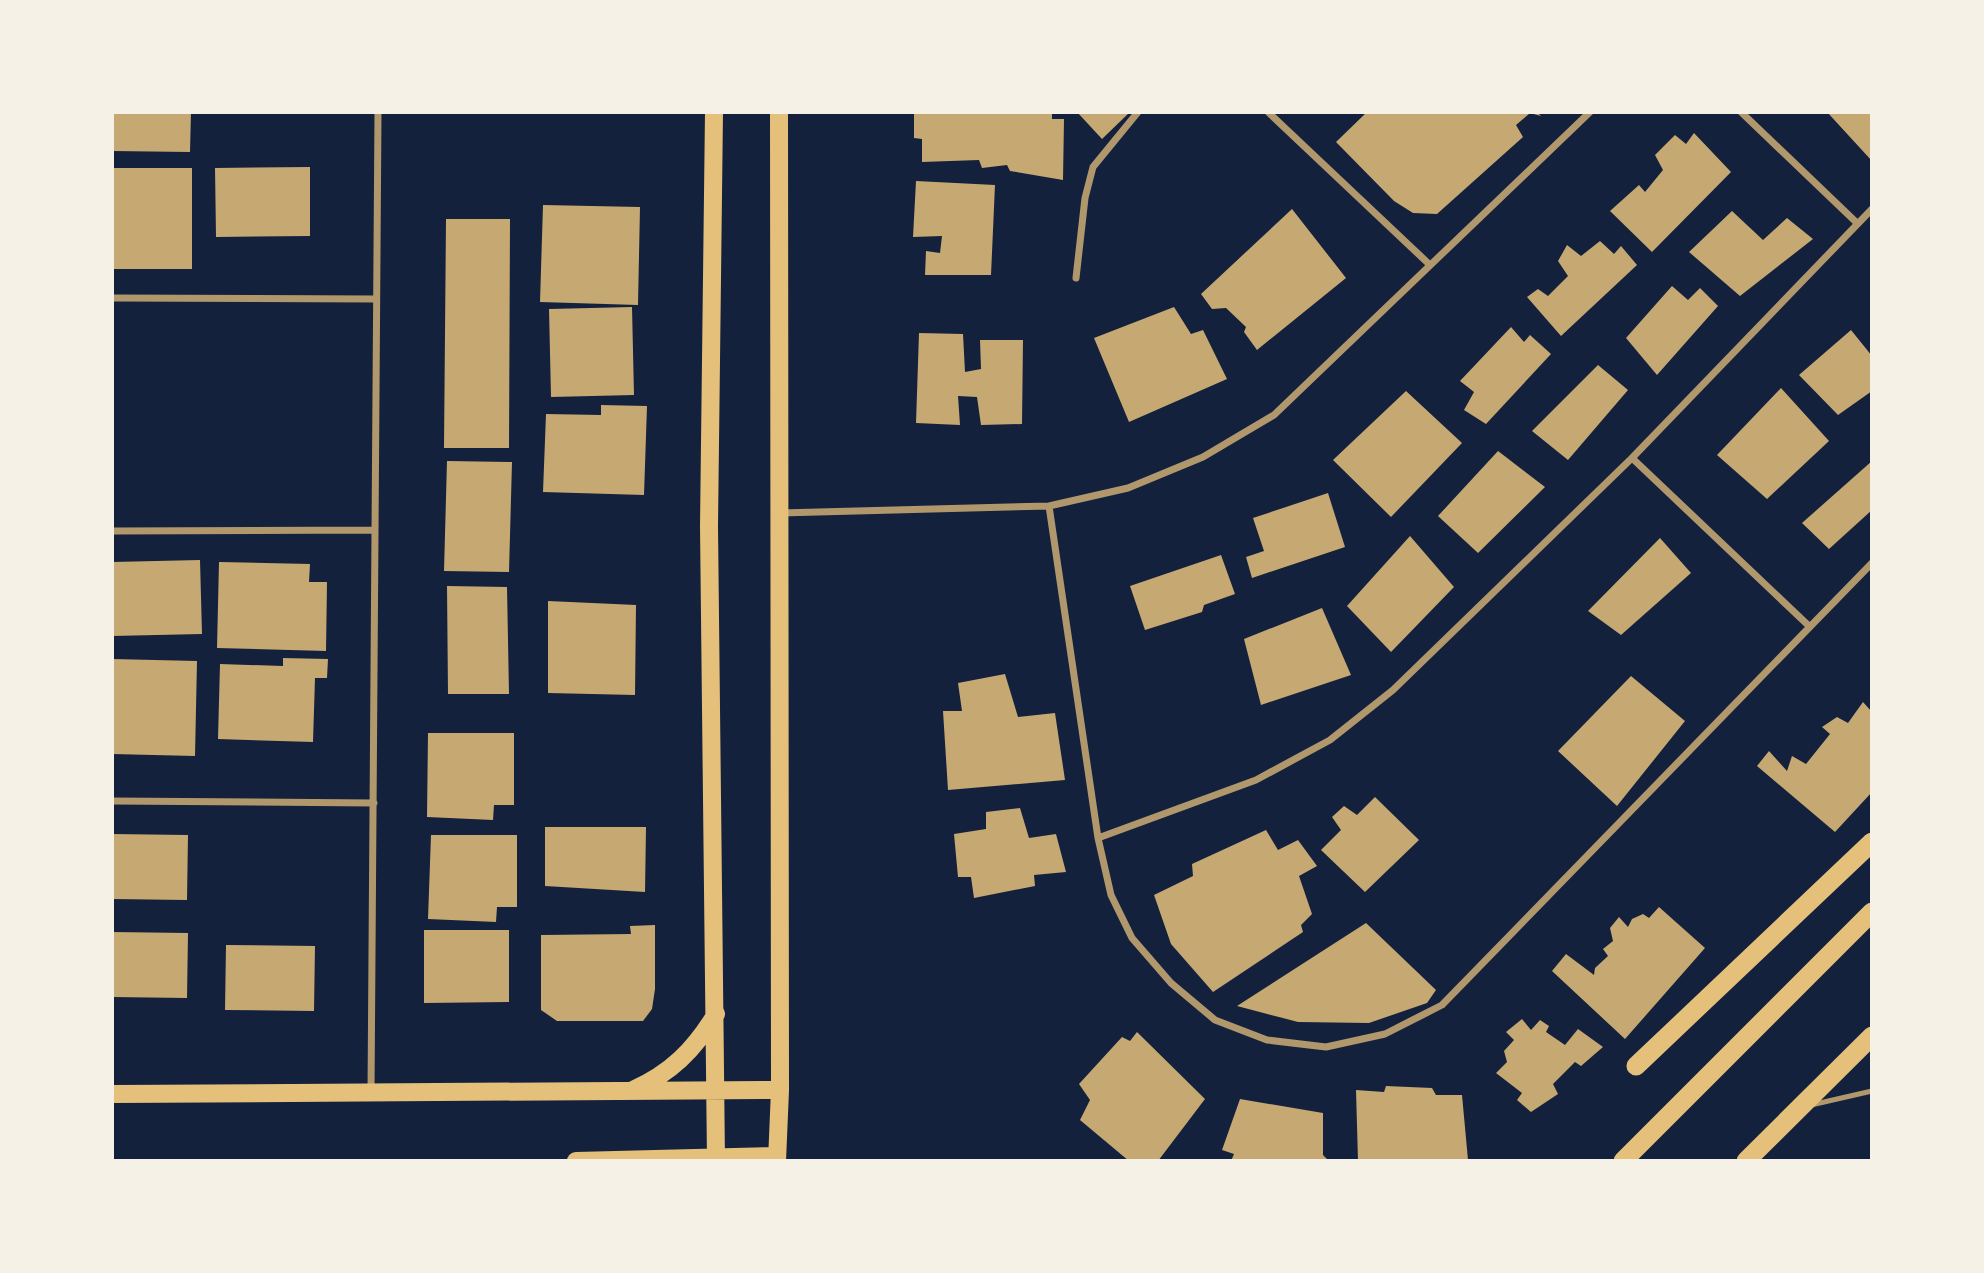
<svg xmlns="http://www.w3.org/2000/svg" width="1984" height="1273" font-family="'Fira Sans Condensed',sans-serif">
<rect width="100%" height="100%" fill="#14213d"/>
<path fill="#c6a872" d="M112,112H191L190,152L112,151Z
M914,112H1052V119H1064L1063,180L1010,171L1007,165L982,168L979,160L922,162V139L914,138Z
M1077,112H1130L1102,139Z
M1367,112H1537L1541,116L1530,113L1516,125L1523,137L1437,214L1413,213L1394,201L1336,142Z
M1827,112H1872V161Z
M1694,133L1731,172L1652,252L1610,211L1639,185L1645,192L1663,170L1655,155L1675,135L1686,144Z
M310,167V236L216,237L215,168Z
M112,168H192V269H112Z
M916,181L995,185L991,275H925L926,251L940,253L942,236L913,237Z
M543,205L640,207L638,305L540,302Z
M1292,209L1346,278L1257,350L1244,332L1246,327L1226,308L1212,309L1201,294Z
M1732,211L1763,240L1787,218L1813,239L1740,296L1689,252Z
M446,219H510L509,448H444Z
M1600,241L1614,254L1621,246L1637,265L1561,336L1527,297L1538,289L1548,296L1568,276L1558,261L1567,245L1581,256Z
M1672,286L1688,300L1700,288L1718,306L1657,375L1626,338Z
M632,307L634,395L551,397L549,309Z
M1174,307L1191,334L1203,330L1227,379L1129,422L1094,338Z
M1511,327L1524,342L1530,335L1551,354L1486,424L1464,410L1474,392L1460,381Z
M1851,330L1872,356V391L1838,415L1799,375Z
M919,333L963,334L965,372L981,369L980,340H1023L1022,424L981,425L977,397L958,396L960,425L916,423Z
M1598,365L1628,390L1568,460L1532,431Z
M1781,388L1829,441L1767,499L1717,455Z
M1406,391L1462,443L1391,517L1333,460Z
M601,405L647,406L644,495L543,492L546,414L601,415Z
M1498,451L1545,487L1478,553L1438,516Z
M447,461L512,462L509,572L444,571Z
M1872,461V510L1829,549L1802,523Z
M1328,493L1345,547L1252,578L1246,557L1264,551L1253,518Z
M1410,536L1454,587L1391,652L1347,606Z
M1660,538L1691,573L1621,635L1588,611Z
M1221,555L1235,594L1204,605L1202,612L1145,630L1130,586Z
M200,560L202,634L112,636V562Z
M219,562L310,564L309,582H327L326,651L217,648Z
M447,586L507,587L509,694H448Z
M548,601L636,605L635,695L548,693Z
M1322,608L1351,675L1261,705L1244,639Z
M283,658L328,659L327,678H315L313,742L218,739L220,664L283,666Z
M112,659L197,661L195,756L112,754Z
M1005,674L1018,717L1055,713L1065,780L948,790L943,711H962L958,683Z
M1631,676L1685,721L1617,806L1558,751Z
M1863,702L1872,712V792L1835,832L1757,766L1769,751L1787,771L1792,756L1806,764L1830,734L1822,727L1837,717L1848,723Z
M428,733H514V805H494L493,820L427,817Z
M1375,797L1419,840L1365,892L1321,850L1341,830L1332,817L1344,806L1357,815Z
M1020,808L1029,838L1056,834L1066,872L1034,875L1035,886L974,898L971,877H958L954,834L986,829V812Z
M545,827H646L645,892L545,886Z
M1266,830L1278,850L1298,840L1317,866L1299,876L1312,914L1301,925L1303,932L1213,992L1171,944L1154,895L1193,876L1192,864Z
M112,834L188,835L187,900L112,899Z
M431,835H517V907H497L496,922L428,919Z
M1659,907L1705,948L1625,1039L1552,971L1566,954L1594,975L1595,968L1608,956L1603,949L1613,941L1610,928L1619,917L1628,927L1632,919L1643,914L1649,918Z
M1366,923L1436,990L1427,1003L1369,1023L1298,1022L1237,1006Z
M655,925V989L652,1009L643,1021H557L541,1010V935L631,934L630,926Z
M424,930H509V1002L424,1003Z
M112,932L188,933L187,998L112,997Z
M226,945L315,946L314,1011L225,1010Z
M1522,1019L1531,1030L1540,1020L1549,1026L1546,1032L1565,1045L1578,1029L1603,1047L1581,1066L1575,1062L1553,1084L1558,1094L1531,1112L1517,1100L1522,1093L1496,1073L1507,1062L1504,1051L1514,1040L1506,1032Z
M1137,1032L1205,1099L1158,1161H1129L1080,1120L1090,1100L1079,1084L1122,1037L1130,1041Z
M1386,1086L1432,1088L1436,1095H1462L1468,1160L1358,1161L1356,1090L1384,1092Z
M1240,1099L1323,1113V1155L1329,1161H1231L1234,1154L1222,1150Z"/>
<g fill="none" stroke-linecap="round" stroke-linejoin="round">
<path stroke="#b1986c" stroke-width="5" d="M1811,1105L1872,1091"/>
<path stroke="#b1986c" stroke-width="7" d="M1268,112L1430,265
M1741,112L1857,223
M1076,278L1085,198L1093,167L1138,112
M112,298L376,299
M1632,458L1809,626
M1049,506L1098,838L1111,895L1132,938L1171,983L1215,1020L1267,1040L1326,1047L1385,1034L1442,1005L1872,563
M780,513L1049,506L1128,488L1203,457L1274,415L1590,112
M112,531L374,530
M112,801L374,803
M1098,838L1256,780L1330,740L1393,690L1632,458L1872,209
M371,1093L378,112"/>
<path stroke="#e5c07b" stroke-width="18" d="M714,112L709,526L716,1161
M633,1090C671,1073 694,1050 716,1014
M112,1094L780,1090
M576,1161L777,1156
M777,1161L780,1090L779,112"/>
<path stroke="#e5c07b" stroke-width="19" d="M1636,1066L1872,842
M1623,1161L1872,912
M1746,1161L1872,1036"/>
</g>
<rect width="1984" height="1273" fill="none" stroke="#f6f1e7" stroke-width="228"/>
</svg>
